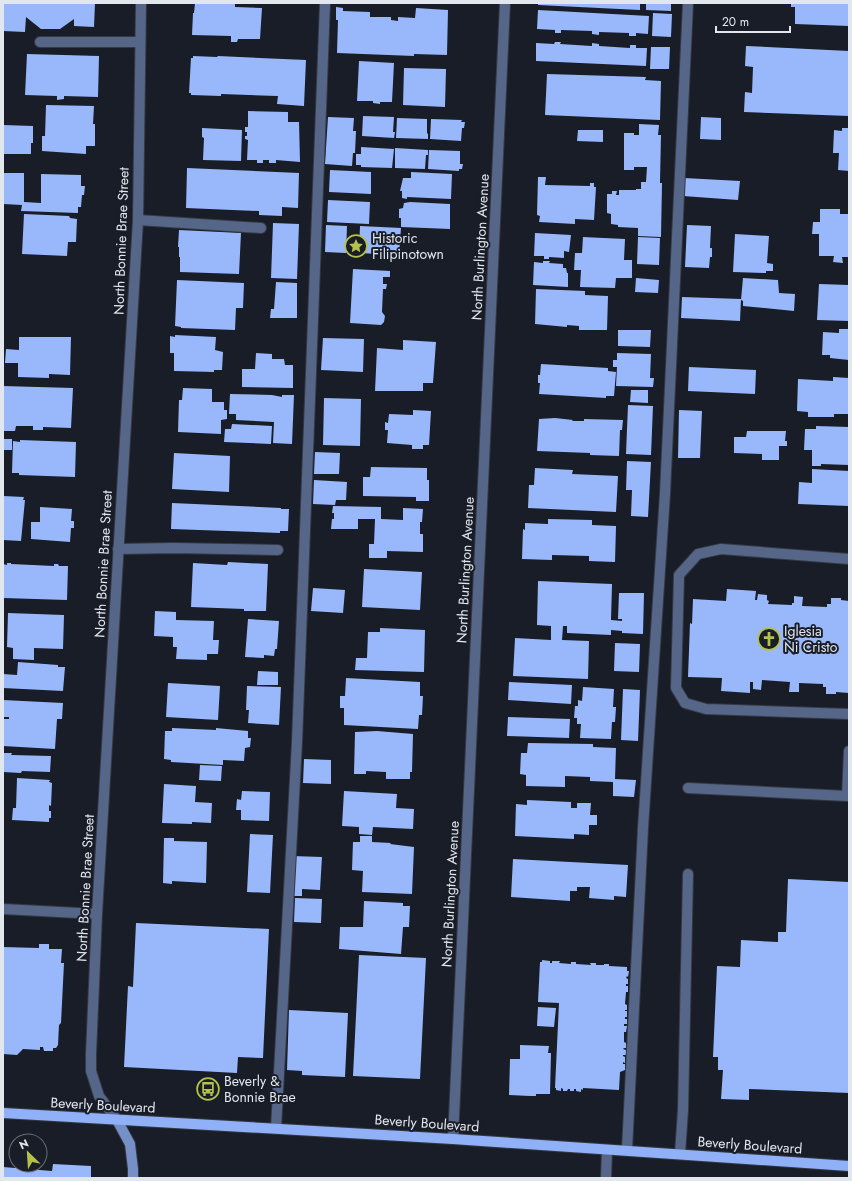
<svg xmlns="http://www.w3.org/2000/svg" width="852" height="1181" font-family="Jost,sans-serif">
<rect width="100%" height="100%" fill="#181d27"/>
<path fill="#99b8fc" d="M3,3H95L94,27L74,26V19L60,29H41L26,17L25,32L3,31Z
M195,3H235V7L262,8L260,39H238L237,42H231V36L192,35L193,13H194Z
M538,3H640V10L538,5Z
M646,3H671V11L646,10Z
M791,3H849V26L795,24V7H791Z
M336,7L343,8V11L370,12V17H391V20L398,21V17L415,18L416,8L448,10L447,55L414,54V56L337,53L338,20H336Z
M538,10L649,16L648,34L636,33V36H629V33L599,32V35L592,34V31L561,30V33H555V30L537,29Z
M653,13L672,14L671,37L652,36Z
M555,42H561L560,44L592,46V43L599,44V46L630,48V45H636V48H647L646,66L536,61V43L554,44Z
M746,46L849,51V116L744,112L745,92L752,93L753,67L745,66Z
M651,47H670L669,69H650Z
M27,54L99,56L98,97L64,96V99L57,100V96L25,95Z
M193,56L217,57L218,56L306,60L304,106L277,104L278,96L221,94V96L191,95V93H189L191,58H193Z
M359,61L394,63L392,102H380V104L373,103V101H357Z
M404,68L446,69L445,107L403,105Z
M547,74L646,77L645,80L661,81L660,120L545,115Z
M46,105L94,106L93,124H95V146H86V154L42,151V136H45Z
M248,111L288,112V122H299L300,162L276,160V163H269V160H263V163H257V160H247L248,140L245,139V136H247V132H245V127H248Z
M363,116L394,117L393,132H395L394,138L362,136Z
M328,117L354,118L353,131H356L355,153H353L352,166L325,164Z
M701,117L721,118V140L700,139Z
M397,118L427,119V134L428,133V139L396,138Z
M431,119L462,120L461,122H465L464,128H462L461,141L430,139Z
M639,124L659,125L658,135H661L660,181V183H662L661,237L638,236V228L618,227V225L611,224V214L607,213V194H612V191H617L616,195H619V190H636V189H641V182H646L647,167H634V170H624V133H634V135H639Z
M3,125L33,126V143H31V154H3Z
M202,128L242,130L241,161L203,160L204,138L202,137Z
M842,128H849V171L838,170L839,153H833L834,130L842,131Z
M578,130H603V142L577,141Z
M361,147L394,149L392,168L361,167V165H356V154H361Z
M395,148L428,150V155H426L425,169L395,168Z
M429,150L460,151V164H463L462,169H459V171L428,169Z
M187,168L299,173L298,208L282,207V216L259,215V211L186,208Z
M330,170L371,172V194L329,192Z
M411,172L452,174L451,199L407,197V199L402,198V191H400L403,178H411Z
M3,173H24V202L41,203V174L81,175V186H85L84,195H82L81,207H78V213L21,211L22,205L3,204Z
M538,177H546L545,185L590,186V183H594V187H596L594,220L575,219V224L539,222L540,216L537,215Z
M684,178L740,181L738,200L683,196Z
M328,200L370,202L369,224L327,222Z
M410,202L450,204V229L401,227V218H399V209L403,208L404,203Z
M820,209H840V214H849V257H842L843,263L833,262L834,256H819V234H812L813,222H820Z
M24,214L69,216L70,218L77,219L76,242H68L67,256L22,254Z
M273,223L299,224L297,279L271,278Z
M326,225L347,226L346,253L325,252Z
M687,225L711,226L710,248H712V257H710L709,268L685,267Z
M360,226L401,228L399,255L359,253Z
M179,230L241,233L239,274L180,272V257H179V247H178Z
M535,233L571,235L569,252L564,251V258L549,257V259H544V256H534Z
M735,234L769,236L767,263L773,264V271H766V273L733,272Z
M583,237L625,239L624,260H632V278H616L615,288L580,287L581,270H574L575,253H582Z
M638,237L660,238L659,265L637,264Z
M543,261H550L549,263L563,264V268H566L567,273H568V287L533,285L534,262L543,263Z
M353,269L390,271V277H383V284H387L386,289H383L382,312L385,316L384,322L381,325L350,323Z
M636,278L659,280L658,293L635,292Z
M743,278L778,280L779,293L795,294L794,311L743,306V301L741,300Z
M177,280L244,283L243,308H236L235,330L181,328V327L175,326Z
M276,282L297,283V318H270L271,309H274Z
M819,284L849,285V321L817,320Z
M536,289L585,291V295L608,296L607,330H579V326L567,325V327L535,324Z
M682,297L741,299L740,321L681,318Z
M839,329H849V360L830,358V355H822L823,332L839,333Z
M618,330H651L650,347L618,346Z
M175,335L216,337L215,350L223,352L222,370H214V372L174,371V353H170V336L175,337Z
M19,337H71L70,375L49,374V378L18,377V363H5L6,349L19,350Z
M323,338L364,339L363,372L321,370Z
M403,340L436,342L433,383H423V391H375L377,348L403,350Z
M256,353L272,354V359H284L285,365H293V388L242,387V369H255Z
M617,353L651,354L650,378H654L653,387L616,386L617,367H613V360H617Z
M541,364L608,368V371L616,372L614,396H606V398L539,394L540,383H538V375H540Z
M689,367L756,370L755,394L688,391Z
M833,377L849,378V414H834V417H808V412L797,411L798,379L833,381Z
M3,386L73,388L71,428L43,427V430H33V426H16L15,431H3Z
M183,388L212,389V402H224V410H227V419L221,420V434L178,432L179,400H182Z
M631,390H648V403L630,402Z
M230,394L272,395L282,397V395H294L292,444L273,443L274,422L236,420V414H229Z
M324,398L361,399L360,446L323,445Z
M628,405L653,406L651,455L626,454Z
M413,410L431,411L429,445H423V449H412V445L387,443L388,430H385V422L388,423L389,414L413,415Z
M679,410L702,411L700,458H678Z
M555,418L573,420L572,421H584V419L623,420L622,430H620L619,456L590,455V453L537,451L539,419Z
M232,424L272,426L271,444L224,442L225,429H231Z
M816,426L849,427V465L821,464V466H812V450H804L805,429H816Z
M747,431H786L785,441H787V446H779V460H762V454L734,453V437H746Z
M3,439H12V450H3Z
M20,440L76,442L75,477L19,475V473H12L13,441L20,442Z
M315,452L340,453L339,474H314Z
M174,453L230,456L229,492L172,489Z
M627,461L651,462L648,517L631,516L632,490H626Z
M371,467L427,468V480H429V501H416V497L363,496V477H370Z
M535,468L573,470L572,474L618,476L616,512L528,508L529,485H534Z
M812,469L849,471V506L798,504L799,482L812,483Z
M314,480L347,482L346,500H336L335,505L313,504Z
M3,496L24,497L23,500H25L21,541L3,540Z
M172,503L281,508V509H289L288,531H280V533L171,529Z
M333,506L381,507V519L403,520V508L423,509L422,522H420V534H423V552L387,551V558H369V544H374L375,519H358V529H331L332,519H334V513H332Z
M40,507L72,509L71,521H74V528H71L70,542L31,539V522H40Z
M548,519L592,520V525L616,526L615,562L589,561V556L552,555V560L522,559L523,529L525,530V523L548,524Z
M228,562L268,564L266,611H244V609L191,607L193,563L227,565Z
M7,563H11V564L54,566V564H58L59,566H68L67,600L3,598V564L7,565Z
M364,569L422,572L420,610L362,607Z
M538,581L612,584L611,620L622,621V619H618L619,593H644L643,634L622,633V631L611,630V635L567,633V626H563L562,640L589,641L588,679L513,676L515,638L551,640V626L537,625Z
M313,588L345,590L343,613L311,611Z
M727,589L756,591L755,600H757L758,594L767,595V600L769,601L768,604L792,605V603H794V596L803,597L802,606L827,607V604H831V598H841V600L849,601V693L836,692V694H826V687H823V684L799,683V692H789L790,682L762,680L761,690L753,689V682H750V693L721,691L722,678L688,677L690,623L692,624L693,599L726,601Z
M155,611L176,612V620L214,621L213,640H219L218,654H207V660L176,659L177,647H173V637L154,636Z
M8,613L64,615L63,649L34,648V660L13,659V648L7,647Z
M248,619L279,621L277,649H275L274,656L264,655V658L245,657Z
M380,628L425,630L424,672L355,670L356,658H367L368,632H380Z
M615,643L640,644L639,672L614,671Z
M18,662L58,665V667H65L63,691L3,688V674L17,675Z
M258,671L278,672V685H257Z
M346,678L420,682V696H423L422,715H419L418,729L344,725V708H340V696H345Z
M509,682L572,685L571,704L508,700Z
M168,683L220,686L218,720L166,717Z
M247,686L281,687L279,725L248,723L249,710H246Z
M583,687L614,689L613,707H616L615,722H612L611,739L580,738L581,724H577V718H574L575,706H578V700L582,701Z
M623,689L640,690L638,741L621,740Z
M3,700L63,703L62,719H57L55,749L3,746V719H9V717H3Z
M508,717L570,719L569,738L507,736Z
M172,728L216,730V728L248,731V738H251L250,747L245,748L244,761L223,760V765L171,762V760L164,759L165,731H172Z
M377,731L413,734L412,772H410V779H386V772L366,771V774H354L355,732Z
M528,743L593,744V747L616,748L615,779L636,780L634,797L613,796V782L590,781V777L565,776V787L526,786V775L520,774L521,753H527Z
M3,753H12L11,755L51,756L50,772L22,771L21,773L3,772Z
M304,759L331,760V784L303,783Z
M200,765L222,766L221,781L199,780Z
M17,778L50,780L49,782L52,783L51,806L49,805V811H51V818H49V822L12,820L13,808H16Z
M164,784L196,786L195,802L212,803L211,823L192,822V824L162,823Z
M242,791L270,792L269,821L241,820V810H236L237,799L241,800Z
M344,791L397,794L396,808L414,809L413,829L373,827L372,835L359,834V827L342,826Z
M527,800L571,802V808H577V803H591L590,815H597V825H589V835L574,834V839L515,836L516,804L527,805Z
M250,834L273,835L270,893L247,892Z
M360,836H372V842L391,843L390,844L414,847L412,894L362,892L363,871L352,870L353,842H360Z
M164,838H174V841L207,842L206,883L172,881V884L163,883Z
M292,856L322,857L320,890L302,889V896H293Z
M513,859L628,865L626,897L614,896V900L589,898L590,887H577V891H570V901L511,897Z
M788,879L849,882V1093L749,1089V1100L721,1099L723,1070H718V1057H713L717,966L740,967L741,940L778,942V932H786Z
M295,898L322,899L321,923L294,922Z
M364,901L403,903V906H410L409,927H403L401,954L339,949L340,927H363Z
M136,923L269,929L263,1058L238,1057L237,1073L124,1067L128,986L133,987Z
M39,944H49V949H62L61,963H64L61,1023L59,1025L58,1045L56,1048H53V1051H44L43,1047H40V1050L23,1049L17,1055L3,1054V947L39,948Z
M359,955L426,958L420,1079L353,1076Z
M542,960L550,961V963H552V961H560L559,963L571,964V962H576V964L591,965L590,963H596V965H604V964H609V966L627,967V971H629L628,977L627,976L626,978L628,979V984H626V986H628V992H626L625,1004L627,1005V1010H625V1011H627V1017H625V1019H627V1024H624V1026H627L626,1032H624V1042L626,1043V1048H624L623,1049L626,1050V1055H623V1056L625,1057V1063L623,1062V1064H625V1070L620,1072L619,1090L583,1088V1090L581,1089V1092L576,1091V1089H574V1091H570V1089H568L567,1091H563V1089L561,1088V1091L556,1090V1088H555L559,1003L538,1002L540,962H542Z
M538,1007L556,1008L554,1027L537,1026Z
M289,1010L348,1013L345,1077L302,1075V1071L287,1070Z
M520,1045L549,1046L548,1053H551L550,1094H536V1096H530L509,1095L510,1059H520Z
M53,1164L91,1166V1178H3V1167L52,1171Z"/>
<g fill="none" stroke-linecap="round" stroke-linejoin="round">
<g stroke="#343943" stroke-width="12">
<path id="lane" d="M40,42H140
M138,220L261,228
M118,549L173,548L278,550
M849,559L721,549L698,554L679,575L676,688L685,703L706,709L849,714
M688,788L847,796L849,751
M3,909L97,914
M276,1128L297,742L325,3
M627,1150L643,828L665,494L688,3
M680,1154L683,1110L688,874"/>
</g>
<g stroke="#343943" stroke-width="12">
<path id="street" d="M117,1120L99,1096L91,1071V1054L97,914L138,220L141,3
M453,1139L505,3
M606,1178L607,1150"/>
</g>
<g stroke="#343943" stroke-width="12">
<path id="secondary" d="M117,1120L130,1144L133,1169V1178"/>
</g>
<g stroke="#343943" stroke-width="12">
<path id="primary" d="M3,1113L453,1139L849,1166"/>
</g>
<use href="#lane" stroke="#566688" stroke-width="10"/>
<use href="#street" stroke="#566688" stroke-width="10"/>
<use href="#secondary" stroke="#778fc7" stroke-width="10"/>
<use href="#primary" stroke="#90b0f7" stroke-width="10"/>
</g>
<defs>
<g id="sight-ring" transform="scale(1.15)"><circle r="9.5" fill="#181d27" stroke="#b4c24a" stroke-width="1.5"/><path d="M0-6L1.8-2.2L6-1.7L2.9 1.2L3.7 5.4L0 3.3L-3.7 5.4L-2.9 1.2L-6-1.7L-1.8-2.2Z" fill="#b4c24a"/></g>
<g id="church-ring" transform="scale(1.15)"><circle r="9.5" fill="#181d27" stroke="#b4c24a" stroke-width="1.5"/><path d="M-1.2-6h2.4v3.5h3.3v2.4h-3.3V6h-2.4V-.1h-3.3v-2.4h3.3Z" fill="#b4c24a"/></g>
<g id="bus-ring" transform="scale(1.15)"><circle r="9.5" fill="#181d27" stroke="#b4c24a" stroke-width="1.5"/><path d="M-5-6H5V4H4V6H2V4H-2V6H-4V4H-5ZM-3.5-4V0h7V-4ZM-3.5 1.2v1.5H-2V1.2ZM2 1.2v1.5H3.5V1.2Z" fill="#b4c24a"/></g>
</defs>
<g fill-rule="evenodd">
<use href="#sight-ring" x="356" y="246"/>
<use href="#church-ring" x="769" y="639"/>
<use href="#bus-ring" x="208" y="1089"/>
</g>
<g text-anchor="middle" stroke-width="4" stroke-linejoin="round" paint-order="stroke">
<g font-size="14" fill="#e2e6ed" stroke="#181d27" text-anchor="start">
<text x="372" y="243">Historic<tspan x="372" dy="16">Filipinotown</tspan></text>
<text x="784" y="636">Iglesia<tspan x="784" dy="16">Ni Cristo</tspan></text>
<text x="224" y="1086">Beverly &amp;<tspan x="224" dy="16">Bonnie Brae</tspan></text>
</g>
<g font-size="14" fill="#e2e6ed" stroke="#181d27">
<text transform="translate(121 241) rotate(-88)" y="5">North Bonnie Brae Street</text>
<text transform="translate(480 247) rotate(-87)" y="5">North Burlington Avenue</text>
<text transform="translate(103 564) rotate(-87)" y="5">North Bonnie Brae Street</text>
<text transform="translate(465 570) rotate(-87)" y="5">North Burlington Avenue</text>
<text transform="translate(85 888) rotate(-87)" y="5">North Bonnie Brae Street</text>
<text transform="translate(450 894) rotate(-87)" y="5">North Burlington Avenue</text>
<text transform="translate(103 1105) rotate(3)" y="5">Beverly Boulevard</text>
<text transform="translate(427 1123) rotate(4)" y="5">Beverly Boulevard</text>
<text transform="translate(750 1145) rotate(4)" y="5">Beverly Boulevard</text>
</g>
</g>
<rect width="852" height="1181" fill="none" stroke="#e2e6ed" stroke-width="8"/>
<g transform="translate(28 1153) rotate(335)"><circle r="19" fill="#181d27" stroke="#696d76"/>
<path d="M0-3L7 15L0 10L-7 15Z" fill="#b4c24a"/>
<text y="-6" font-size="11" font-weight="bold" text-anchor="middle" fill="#e2e6ed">N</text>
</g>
<path d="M716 26v6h74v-6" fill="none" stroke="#e2e6ed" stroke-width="2"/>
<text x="722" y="26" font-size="12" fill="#e2e6ed" stroke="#181d27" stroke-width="3" paint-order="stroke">20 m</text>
</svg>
